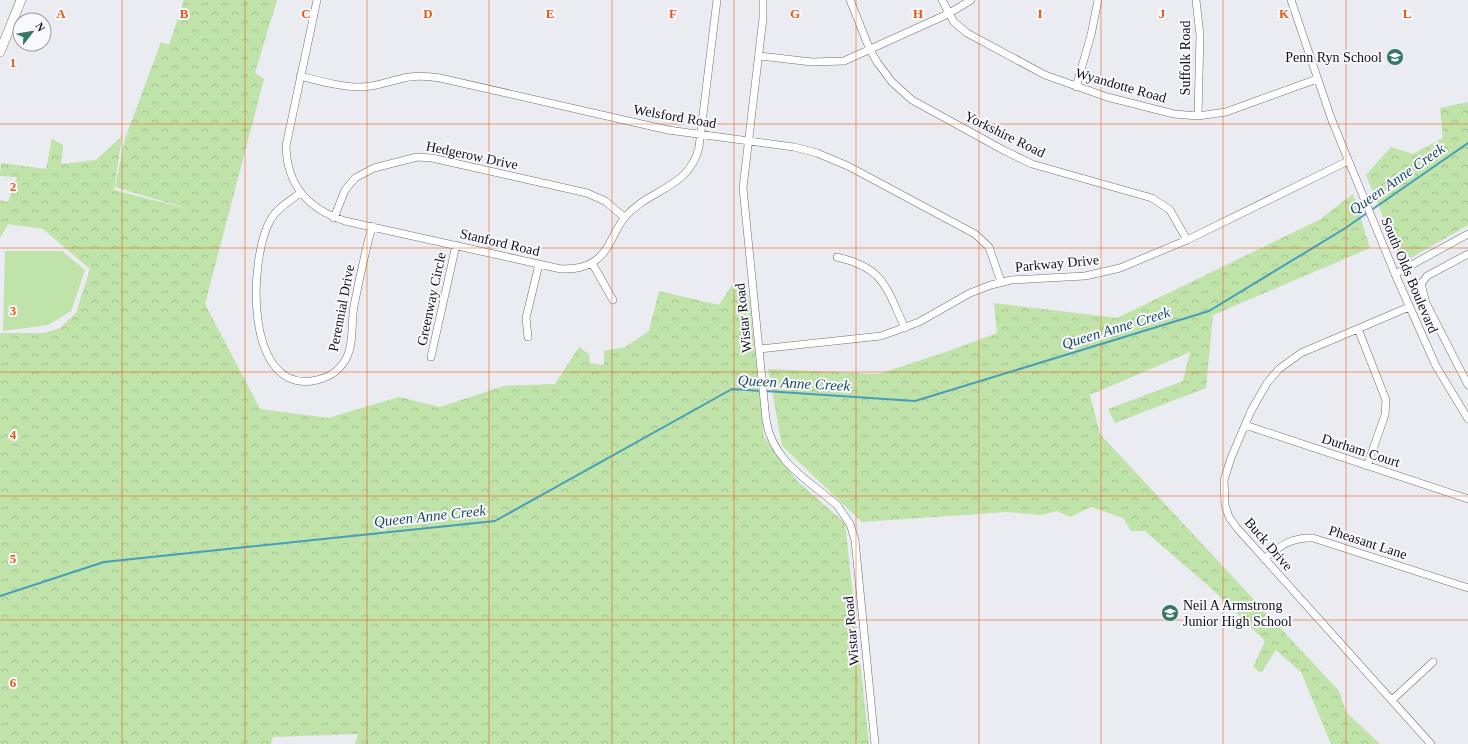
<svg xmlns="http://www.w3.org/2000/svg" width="1468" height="744" font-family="Georgia,serif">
<defs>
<pattern id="forest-crowns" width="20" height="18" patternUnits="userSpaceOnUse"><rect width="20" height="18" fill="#bfe3a8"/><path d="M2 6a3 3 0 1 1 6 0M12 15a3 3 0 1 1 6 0" fill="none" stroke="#a3c290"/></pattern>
</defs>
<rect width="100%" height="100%" fill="#ebebf2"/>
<path fill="url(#forest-crowns)" d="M184,0H277L255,73L264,79L205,304L260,409L328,418L399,397L440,407L504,386L555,384L579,347L589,354L590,363L604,365V351L625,347L649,331L659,291L719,305L732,285L749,296L764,437L798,482L845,523L869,744H355L358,734L273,737L271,744H0V333H44L60,328L76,313L90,269L43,229L8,224L0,238V200L8,202L17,177L0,176L1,163L46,169L52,139L63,145L61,164L96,160L122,136L114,190L192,210L115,187L125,139L161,42L169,45Z
M1468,102V225L1402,263L1366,175L1391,147L1413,154L1443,138L1440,108Z
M1353,194L1370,248L1213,315L1206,388L1115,423L1108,409L1183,381L1190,352L1090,395L1100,434L1339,691L1346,712L1380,744H1331L1301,672L1276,650L1261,673L1253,667L1265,641L1212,589L1145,531H1131L1123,518L1091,507L1070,517L1057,511L1041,515L1007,512L862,522L782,446L768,369L878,374L949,351L997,333L994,303L1117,318L1319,220Z"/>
<path fill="#bfe3a8" d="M5,251H62L85,270L71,311L48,325L3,331Z"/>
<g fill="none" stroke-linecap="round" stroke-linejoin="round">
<path stroke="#479eb8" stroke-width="2" d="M765,391L915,401L1209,311L1344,229L1468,143
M0,596L104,562L495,521L732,389L761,391"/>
<g stroke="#6f6f75" stroke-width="8">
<path id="minor" d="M317,0L286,146C287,186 308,209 345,221L561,269C575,269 585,268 596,260C610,250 614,230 625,217C649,189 690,188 699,147L717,0
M763,0V18L743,188L766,420C773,462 807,479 837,505L850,524L855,540L875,744
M850,0L870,50L877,62L892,82L912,100L1005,151L1032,164L1152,198L1170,210L1187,240
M942,0L954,22L967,33L1045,75L1107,97L1174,114L1198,116L1226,112L1317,79
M1196,0L1200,35L1198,116
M1291,0L1331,118L1395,274L1436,366L1468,419
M759,56L812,62L844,61L948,14L971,0
M300,76C320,81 341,87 361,87C375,87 387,82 400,79C413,75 427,76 440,78L668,130L794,147L817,153L848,166L975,234L989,247L1001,282
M1076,87L1091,35L1098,0
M300,193C290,201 277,208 271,219C248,258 244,397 317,380C330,377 341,369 347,357C354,342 351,322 354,306C359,280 365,253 372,226
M334,218L345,190L355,178L374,168L417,157L432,158L587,193L605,201L624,217
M1468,254L1427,276L1421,284L1426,303L1468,385
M837,257C885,268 886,288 905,328
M592,263L613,300
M1395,274L1468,234
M1409,307L1301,353L1279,369L1267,383L1251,411L1231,458L1224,480L1225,505L1229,517L1237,528L1431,744
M1358,329L1386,400L1385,415L1367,466
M528,337L526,318L539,264
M759,349L881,336L919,322L970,293L991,285L1011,280L1085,276L1120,268L1187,240L1348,161
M431,357L456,245
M1245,425L1468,499
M1264,559C1280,546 1291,537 1313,538L1468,588
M1392,700L1433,662"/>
</g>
<g stroke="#6f6f75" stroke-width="10">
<path id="major" d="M0,52L21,0"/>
</g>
<use href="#minor" stroke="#fff" stroke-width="7"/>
<use href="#major" stroke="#fff" stroke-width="9"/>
</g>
<path fill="none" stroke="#e8590c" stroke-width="1" stroke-opacity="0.55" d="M122,0V744M245,0V744M367,0V744M489,0V744M612,0V744M734,0V744M856,0V744M979,0V744M1101,0V744M1223,0V744M1346,0V744M0,124H1468M0,248H1468M0,372H1468M0,496H1468M0,620H1468"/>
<defs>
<g id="school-disc" transform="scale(0.9)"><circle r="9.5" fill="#367766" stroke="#f9f8fe"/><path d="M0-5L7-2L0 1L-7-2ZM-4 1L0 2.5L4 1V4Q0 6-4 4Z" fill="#fff"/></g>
</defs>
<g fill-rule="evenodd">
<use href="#school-disc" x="1395" y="57"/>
<use href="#school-disc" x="1170" y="613"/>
</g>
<g text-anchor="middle" stroke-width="4" stroke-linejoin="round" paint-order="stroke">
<g font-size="14" fill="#141316" stroke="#f9f8fe" text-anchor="end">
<text x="1382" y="62">Penn Ryn School</text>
<text x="1183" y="610" text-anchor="start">Neil A Armstrong<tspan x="1183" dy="16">Junior High School</tspan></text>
</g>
<g font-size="14" fill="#141316" stroke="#f9f8fe">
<text transform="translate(1185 58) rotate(-90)" y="5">Suffolk Road</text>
<text transform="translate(1121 85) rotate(16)" y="5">Wyandotte Road</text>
<text transform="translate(675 116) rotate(10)" y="5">Welsford Road</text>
<text transform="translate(1005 134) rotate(26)" y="5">Yorkshire Road</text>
<text transform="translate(472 155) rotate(12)" y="5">Hedgerow Drive</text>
<text transform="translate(500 242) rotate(13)" y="5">Stanford Road</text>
<text transform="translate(1057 263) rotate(-5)" y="5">Parkway Drive</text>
<text transform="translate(1410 275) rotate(67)" y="5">South Olds Boulevard</text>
<text transform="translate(431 299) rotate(-78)" y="5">Greenway Circle</text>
<text transform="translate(341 308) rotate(-79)" y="5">Perennial Drive</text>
<text transform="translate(743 318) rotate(-96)" y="5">Wistar Road</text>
<text transform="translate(1361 450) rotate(18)" y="5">Durham Court</text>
<text transform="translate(1368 542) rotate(18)" y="5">Pheasant Lane</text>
<text transform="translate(1269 544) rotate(49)" y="5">Buck Drive</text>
<text transform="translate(851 631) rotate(-95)" y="5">Wistar Road</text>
</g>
<g font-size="15" font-style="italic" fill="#1a4f5e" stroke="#f9f8fe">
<text transform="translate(1397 179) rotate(-35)" y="5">Queen Anne Creek</text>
<text transform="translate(1116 328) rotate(-17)" y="5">Queen Anne Creek</text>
<text transform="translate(794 383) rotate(3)" y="5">Queen Anne Creek</text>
<text transform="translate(430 516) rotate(-6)" y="5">Queen Anne Creek</text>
</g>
</g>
<g font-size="13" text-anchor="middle" font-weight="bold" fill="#e8590c" stroke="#f9f8fe" stroke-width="4" stroke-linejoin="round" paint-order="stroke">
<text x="61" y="18">A</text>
<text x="184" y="18">B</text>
<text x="306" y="18">C</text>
<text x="428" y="18">D</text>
<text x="550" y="18">E</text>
<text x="673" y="18">F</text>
<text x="795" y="18">G</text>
<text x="918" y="18">H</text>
<text x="1040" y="18">I</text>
<text x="1162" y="18">J</text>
<text x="1284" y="18">K</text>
<text x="1407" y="18">L</text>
<text x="13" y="67">1</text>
<text x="13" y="191">2</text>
<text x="13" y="315">3</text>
<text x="13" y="439">4</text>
<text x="13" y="563">5</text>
<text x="13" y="687">6</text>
</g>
<g transform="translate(32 32) rotate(59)"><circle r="19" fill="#f9f8fe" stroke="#9d9ca1"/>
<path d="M0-3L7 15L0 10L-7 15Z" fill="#367766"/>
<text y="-6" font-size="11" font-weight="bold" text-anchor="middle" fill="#141316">N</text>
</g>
</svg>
